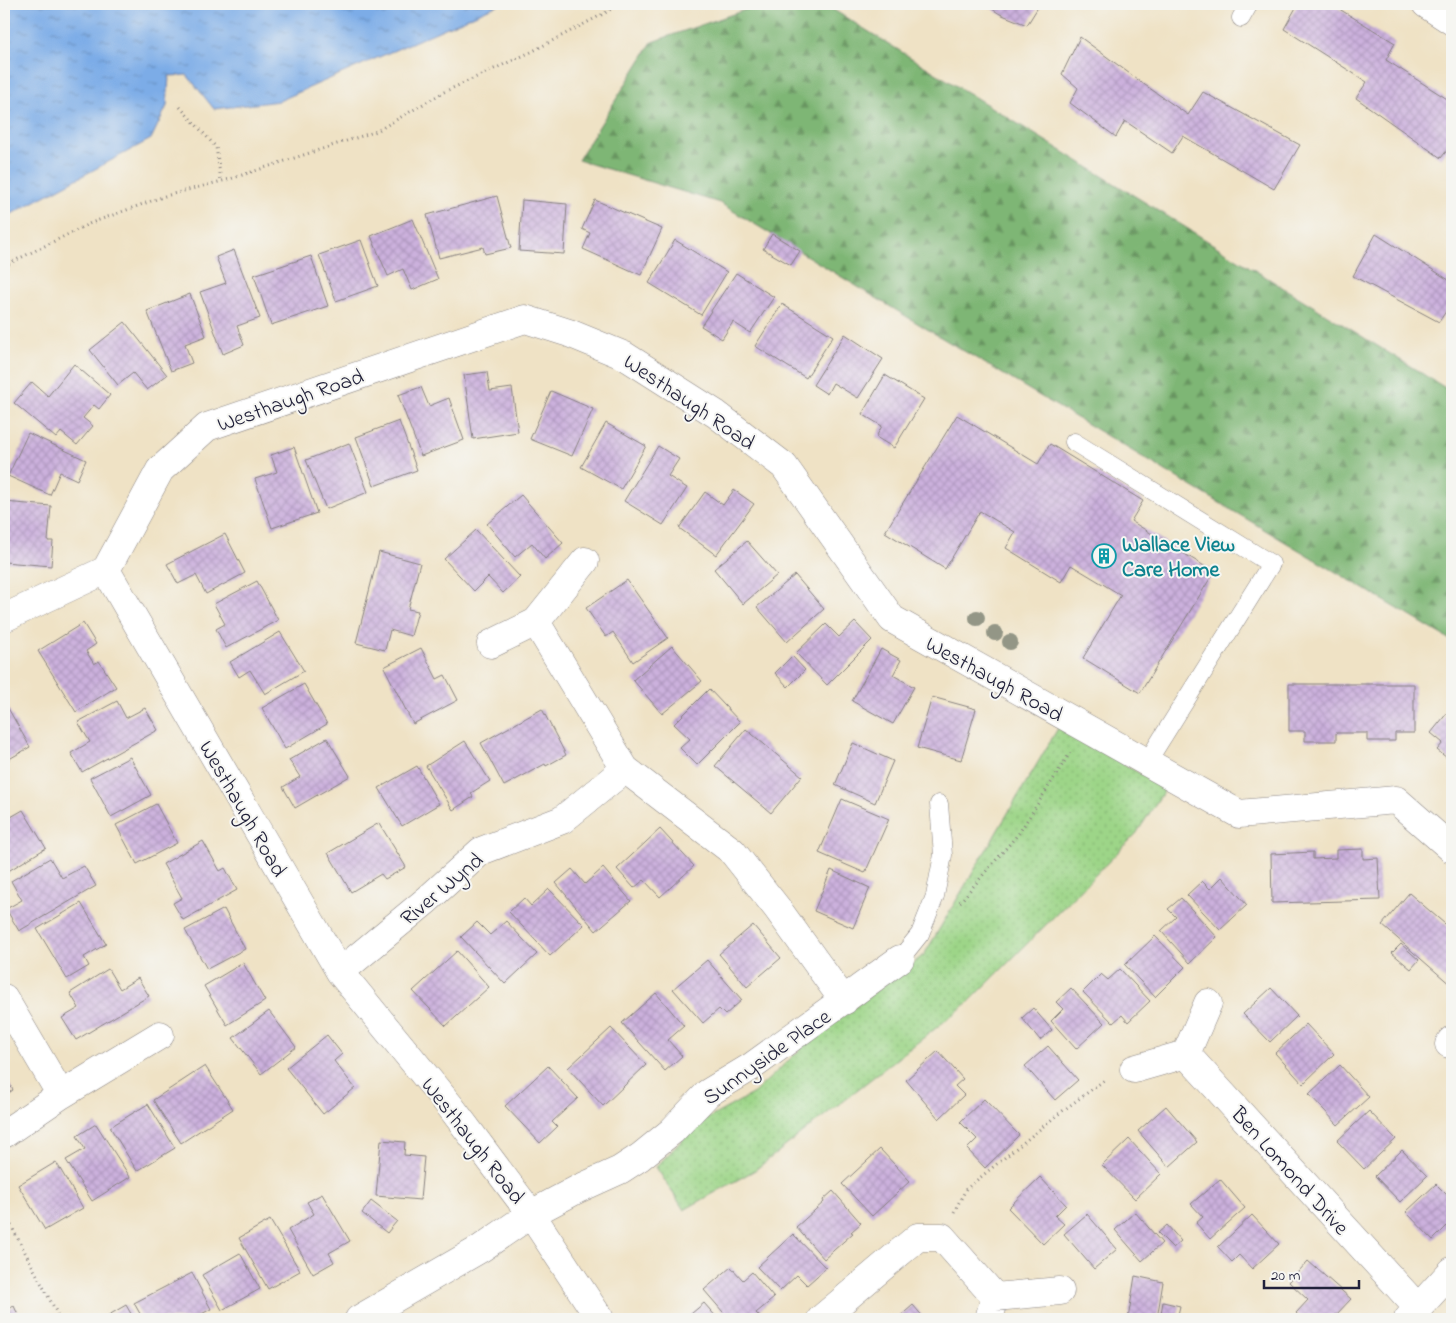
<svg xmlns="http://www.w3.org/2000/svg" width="1456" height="1323" font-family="'Indie Flower',sans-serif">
<defs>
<pattern id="grass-dots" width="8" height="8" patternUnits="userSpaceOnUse" patternTransform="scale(1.25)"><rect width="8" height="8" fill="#9dd588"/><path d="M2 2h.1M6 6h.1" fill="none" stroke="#87b776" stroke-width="1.8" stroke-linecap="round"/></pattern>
<pattern id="forest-firs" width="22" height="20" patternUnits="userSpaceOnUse" patternTransform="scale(1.25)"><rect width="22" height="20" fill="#7eb674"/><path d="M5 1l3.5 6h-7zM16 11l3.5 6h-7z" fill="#679460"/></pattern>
<pattern id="water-ripples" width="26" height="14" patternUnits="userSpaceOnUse" patternTransform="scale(1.25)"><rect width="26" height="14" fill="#7cace7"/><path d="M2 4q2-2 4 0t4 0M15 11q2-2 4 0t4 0" fill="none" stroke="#658cbc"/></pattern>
<pattern id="building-cross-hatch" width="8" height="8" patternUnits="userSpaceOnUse" patternTransform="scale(1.25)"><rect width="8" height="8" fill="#ccb1dd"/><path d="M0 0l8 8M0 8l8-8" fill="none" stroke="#af98bf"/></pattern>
</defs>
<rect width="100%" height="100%" fill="#f6f6f2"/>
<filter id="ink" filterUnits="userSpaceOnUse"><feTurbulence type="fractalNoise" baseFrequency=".02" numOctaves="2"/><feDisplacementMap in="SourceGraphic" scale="10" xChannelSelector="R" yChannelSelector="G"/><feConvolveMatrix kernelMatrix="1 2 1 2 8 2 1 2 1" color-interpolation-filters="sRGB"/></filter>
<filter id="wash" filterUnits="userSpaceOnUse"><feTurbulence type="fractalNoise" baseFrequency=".0096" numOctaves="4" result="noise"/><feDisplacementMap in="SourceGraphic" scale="20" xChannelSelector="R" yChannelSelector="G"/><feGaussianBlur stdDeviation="1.12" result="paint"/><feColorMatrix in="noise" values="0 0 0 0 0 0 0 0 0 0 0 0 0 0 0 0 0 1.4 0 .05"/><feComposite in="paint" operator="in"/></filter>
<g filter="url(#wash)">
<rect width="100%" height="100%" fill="#efe2c5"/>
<path fill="url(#grass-dots)" stroke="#607c62" d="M1060,725L1165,789L1136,834L969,1002L755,1170L684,1210L656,1167L698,1124L754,1093L807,1043L924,955Z"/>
<path fill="url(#forest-firs)" stroke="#506c58" d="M762,4H824L1452,392V641L932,332L720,203L578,160L652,42Z"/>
<path fill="url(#water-ripples)" stroke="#4f6791" d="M4,4H500L279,101L214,109L187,75L169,76L167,106L151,139L4,218Z"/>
<g id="blocks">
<path fill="url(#building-cross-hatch)" d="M984,4H1040L1027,25L1000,14Z
M1298,4H1331L1395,43L1386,60L1452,102V144L1441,158L1356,98L1367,82L1284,29Z
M1080,37L1145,85L1188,115L1203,92L1300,145L1274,189L1183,136L1172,153L1125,121L1116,137L1070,103L1078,88L1062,74Z
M497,196L511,248L485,254L483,247L439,258L427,215Z
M522,200L567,204L564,254L519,251Z
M595,200L662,229L641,275L583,249L590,233L582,229Z
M413,219L438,279L412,290L403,269L388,276L371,236Z
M772,234L800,251L791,265L763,249Z
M1376,234L1452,282V306L1450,305L1439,322L1353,276Z
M361,240L378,286L336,301L319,255Z
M675,240L727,272L701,315L649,283Z
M234,250L260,318L237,326L244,345L223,354L200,292L226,283L216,257Z
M311,256L328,306L271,325L254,275Z
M736,273L774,297L750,333L733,322L722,339L701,326Z
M190,294L206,336L185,344L192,363L171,371L147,311Z
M782,304L833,336L806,378L755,346Z
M125,322L167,375L147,390L133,373L118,385L90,350Z
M845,334L883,359L858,398L833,383L827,394L813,385Z
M74,364L110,395L99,409L94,405L83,418L93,426L77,445L61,432L56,438L14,403L32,382L48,396Z
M487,372L490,391L512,388L518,432L473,439L464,375Z
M885,375L924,399L894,448L876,437L882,426L862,414Z
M421,387L429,406L449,398L464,440L421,456L398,395Z
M551,391L593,409L572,456L530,439Z
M957,415L1038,464L1050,444L1143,501L1131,521L1214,572L1140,693L1083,658L1121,595L1071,565L1061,582L1006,548L1015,532L980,511L945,569L885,532Z
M399,421L417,470L374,486L356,437Z
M606,423L646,446L621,489L581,467Z
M28,433L86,460L77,480L60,472L50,495L8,476Z
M349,443L368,492L326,509L306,460Z
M658,446L679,459L668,476L687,488L663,525L624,501Z
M294,447L317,513L272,528L255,479L277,472L271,455Z
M734,490L754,504L716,555L679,528L705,492L723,505Z
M521,495L563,543L545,559L532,543L515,557L487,524Z
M4,502L51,506L48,541H53L51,566L4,562Z
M476,530L520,577L503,593L488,577L474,591L444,559Z
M225,534L245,573L206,594L196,575L178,584L167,564Z
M747,541L777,575L743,604L714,569Z
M379,552L420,563L408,609L418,611L411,636L390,630L385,650L356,643Z
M795,575L824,609L787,642L757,607Z
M627,580L668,638L633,662L613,632L606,637L586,608Z
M257,581L278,620L226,648L216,629L225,624L214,604Z
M855,622L872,640L827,685L796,653L826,624L839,637Z
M83,623L96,644L86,651L94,664L99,661L116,687L76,712L38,651Z
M280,632L304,671L265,694L250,670L239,677L230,662Z
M672,646L702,681L662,714L633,680Z
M421,648L437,679L445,675L458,700L413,724L384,667Z
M881,649L901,660L893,675L914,687L893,724L852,701Z
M792,656L805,670L788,687L775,673Z
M304,684L327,724L285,749L262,708Z
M1289,684H1414V733H1395V741H1367V733H1336V741H1305V731H1289Z
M709,689L740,722L697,765L680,748L690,739L674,724Z
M932,697L976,709L961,760L917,748Z
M4,701L30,747L4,762Z
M117,701L126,718L145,708L158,730L82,772L71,753L90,742L78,722Z
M1452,707V762L1437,750L1443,743L1431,733Z
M542,709L566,755L546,766L545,764L504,786L481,743Z
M746,729L802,776L771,813L715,766Z
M327,738L350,776L295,808L283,787L300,777L289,760Z
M465,741L490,781L471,793L473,797L453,810L426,766Z
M853,743L893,761L875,803L835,785Z
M130,757L151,795L111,817L90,778Z
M417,766L439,804L402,826L379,788Z
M842,799L889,819L865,873L819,853Z
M156,804L177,843L137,864L116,825Z
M23,810L46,848L5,873L4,870V821Z
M379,823L406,867L385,879L381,874L351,892L328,853Z
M660,829L694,866L660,897L644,880L634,888L617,869Z
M203,841L220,871L225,868L237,890L183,920L173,903L182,898L163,864Z
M1363,849V859L1378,858L1380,900L1272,903L1271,854L1313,852V859L1336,858V850Z
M50,858L62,878L84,866L96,886L19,931L6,909L22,900L11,881Z
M603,868L631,901L596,931L556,883L572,869L585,884Z
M831,870L870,888L853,928L814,911Z
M1222,877L1247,905L1220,930L1187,895L1202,881L1210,889Z
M549,889L584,925L550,956L509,912L524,898L531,906Z
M1409,893L1452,930V986L1382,925Z
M1181,898L1217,937L1190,963L1161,931L1176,917L1168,909Z
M81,903L106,944L84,957L89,966L67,979L37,929Z
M224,909L245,949L207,969L185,930Z
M506,921L537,954L505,984L461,937L477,922L490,935Z
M753,925L781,958L747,987L719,954Z
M1155,936L1185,967L1155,997L1125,965Z
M1401,944L1419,960L1411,969L1392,953Z
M457,951L489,987L446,1026L413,991Z
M707,960L742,1000L725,1015L719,1009L703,1023L673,989Z
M243,963L265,1001L227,1025L204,986Z
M108,969L120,989L138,978L149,996L76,1040L62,1018L79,1008L70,993Z
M1120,969L1150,1001L1128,1022L1122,1015L1113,1023L1083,992L1101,974L1108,980Z
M1071,988L1104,1023L1076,1049L1051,1021L1063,1009L1056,1002Z
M1271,988L1297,1016L1270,1042L1243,1014Z
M656,993L684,1026L668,1040L682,1056L665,1071L622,1023Z
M1033,1008L1052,1030L1040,1040L1022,1018Z
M269,1011L296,1047L261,1074L233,1038Z
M1306,1024L1334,1054L1303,1084L1275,1053Z
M611,1028L646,1065L603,1106L568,1068Z
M327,1035L342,1054L334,1061L355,1088L323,1114L286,1068Z
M1048,1046L1078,1080L1055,1100L1025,1066Z
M938,1051L963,1079L955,1086L964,1095L939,1119L906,1080Z
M1340,1065L1369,1097L1338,1125L1309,1094Z
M205,1066L233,1109L181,1143L153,1100Z
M548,1066L578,1098L552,1122L557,1127L540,1143L505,1106Z
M4,1075L13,1090L4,1096Z
M984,1099L1019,1135L985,1168L967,1149L977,1139L960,1122Z
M148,1104L175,1148L137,1171L110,1127Z
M1166,1106L1197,1142L1169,1167L1138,1131Z
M1369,1111L1396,1139L1364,1169L1337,1141Z
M96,1124L130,1177L92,1201L66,1160L85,1149L77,1136Z
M1129,1139L1161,1174L1135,1199L1102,1165Z
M381,1140L405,1142L404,1155L424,1157L420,1200L376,1196Z
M880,1149L910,1181L872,1216L842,1184Z
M1402,1150L1427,1176L1400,1202L1375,1176Z
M56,1162L83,1208L45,1230L18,1185Z
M1040,1177L1066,1205L1055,1216L1064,1224L1043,1244L1008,1208Z
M1220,1179L1245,1208L1210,1239L1196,1223L1203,1217L1191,1204Z
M1436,1184L1452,1200V1221L1433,1240L1406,1212Z
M833,1191L861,1223L851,1232L853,1233L824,1259L796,1227L824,1202L823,1200Z
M322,1194L350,1241L329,1253L334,1262L313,1274L288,1230L314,1214L307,1202Z
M371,1201L397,1221L387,1233L362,1213Z
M1135,1212L1162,1243L1142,1261L1115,1230Z
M1087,1214L1117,1249L1094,1269L1064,1234Z
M1252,1215L1279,1244L1252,1269L1239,1255L1232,1262L1218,1247Z
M270,1220L300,1271L268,1289L239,1238Z
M1167,1225L1181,1241L1173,1248L1158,1233Z
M793,1234L826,1268L807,1285L797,1275L780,1291L757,1267Z
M240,1253L260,1289L222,1310L202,1275Z
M1308,1261L1351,1299L1335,1316L1339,1319H1302L1296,1313L1308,1300L1289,1282Z
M731,1267L743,1280L752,1272L774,1298L756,1313L762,1319H729L704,1290Z
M192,1273L211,1309L192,1319H143L134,1303Z
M1135,1276L1163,1282L1157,1319H1128Z
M1163,1302L1180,1306L1177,1319H1160Z
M704,1303L718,1319H685Z
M126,1305L134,1319H102Z
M913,1305L925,1319H897Z
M14,1306L20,1319H4V1311Z"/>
</g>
</g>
<g filter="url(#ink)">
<use href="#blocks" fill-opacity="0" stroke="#888280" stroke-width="1"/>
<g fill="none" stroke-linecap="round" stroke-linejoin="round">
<g stroke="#888280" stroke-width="19">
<path id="lane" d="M1241,18L1249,4
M1074,442L1271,564L1147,762
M900,959L920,934L935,896L943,855L939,804"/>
</g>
<g stroke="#888280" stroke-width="29">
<path id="street" d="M1426,4L1452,21
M106,570L160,470L207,427L525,319L569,333L625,356L716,414L784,466L892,619L1239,814L1396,800L1452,849
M106,570L340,972L450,1106L531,1214L600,1319
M4,618L106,570
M536,622L625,769L732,851L777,908L844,1001
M491,644L536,622L585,561
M340,972L427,900L481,851L562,820L625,769
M4,998L61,1095
M1449,1044L1452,1040
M1186,1054L1418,1308
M1134,1069L1186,1054L1208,1003
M4,1134L61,1095L160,1035
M995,1297L1060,1291
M359,1319L480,1249L531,1214L578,1189L620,1170L640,1157L672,1131L708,1093L751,1067L900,959
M821,1319L918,1237H942L995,1297L989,1319
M1408,1319L1452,1271"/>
</g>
<path stroke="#888280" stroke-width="3" stroke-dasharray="1 4" stroke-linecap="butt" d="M180,107L216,147L221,181
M4,266L91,223L165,196L230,179L377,131L444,92L531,52L605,13L619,4
M960,902L1019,833L1070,753
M4,1212L60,1319
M954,1212L966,1189L1061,1112L1106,1079"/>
<use href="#lane" stroke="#fff" stroke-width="18"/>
<use href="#street" stroke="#fff" stroke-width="28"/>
</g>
<g fill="#939686">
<circle cx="977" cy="618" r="8"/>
<circle cx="995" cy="633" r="8"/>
<circle cx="1010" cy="642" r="8"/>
</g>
</g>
<defs>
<g id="building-ring" transform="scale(1.25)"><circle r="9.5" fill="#f6f6f2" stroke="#0f9aa8" stroke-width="1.5"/><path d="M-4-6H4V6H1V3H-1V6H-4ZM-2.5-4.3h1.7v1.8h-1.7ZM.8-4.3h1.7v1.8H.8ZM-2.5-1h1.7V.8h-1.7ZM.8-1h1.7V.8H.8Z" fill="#0f9aa8"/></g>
</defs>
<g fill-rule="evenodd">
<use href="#building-ring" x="1104" y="556"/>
</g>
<g text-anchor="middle" stroke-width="4" stroke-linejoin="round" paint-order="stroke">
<g font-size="22" fill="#22223b" stroke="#f6f6f2">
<text transform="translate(290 399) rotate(-19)" y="8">Westhaugh Road</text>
<text transform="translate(690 401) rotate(34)" y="8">Westhaugh Road</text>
<text transform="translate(995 678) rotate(29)" y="8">Westhaugh Road</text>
<text transform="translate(244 808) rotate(60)" y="8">Westhaugh Road</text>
<text transform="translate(441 888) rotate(-40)" y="8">River Wynd</text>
<text transform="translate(766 1056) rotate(-35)" y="8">Sunnyside Place</text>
<text transform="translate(474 1140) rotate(52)" y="8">Westhaugh Road</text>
<text transform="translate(1291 1170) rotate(48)" y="8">Ben Lomond Drive</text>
</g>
<g font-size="22" font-weight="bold" fill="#0d838f" stroke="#f6f6f2" text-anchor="start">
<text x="1122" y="551">Wallace View<tspan x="1122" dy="25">Care Home</tspan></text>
</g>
</g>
<rect width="1456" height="1323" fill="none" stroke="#f6f6f2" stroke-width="20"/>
<path d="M1264 1280v8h95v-8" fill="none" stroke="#22223b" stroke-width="2.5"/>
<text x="1271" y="1280" font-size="15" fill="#22223b" stroke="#f6f6f2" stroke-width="4" paint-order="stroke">20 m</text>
</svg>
